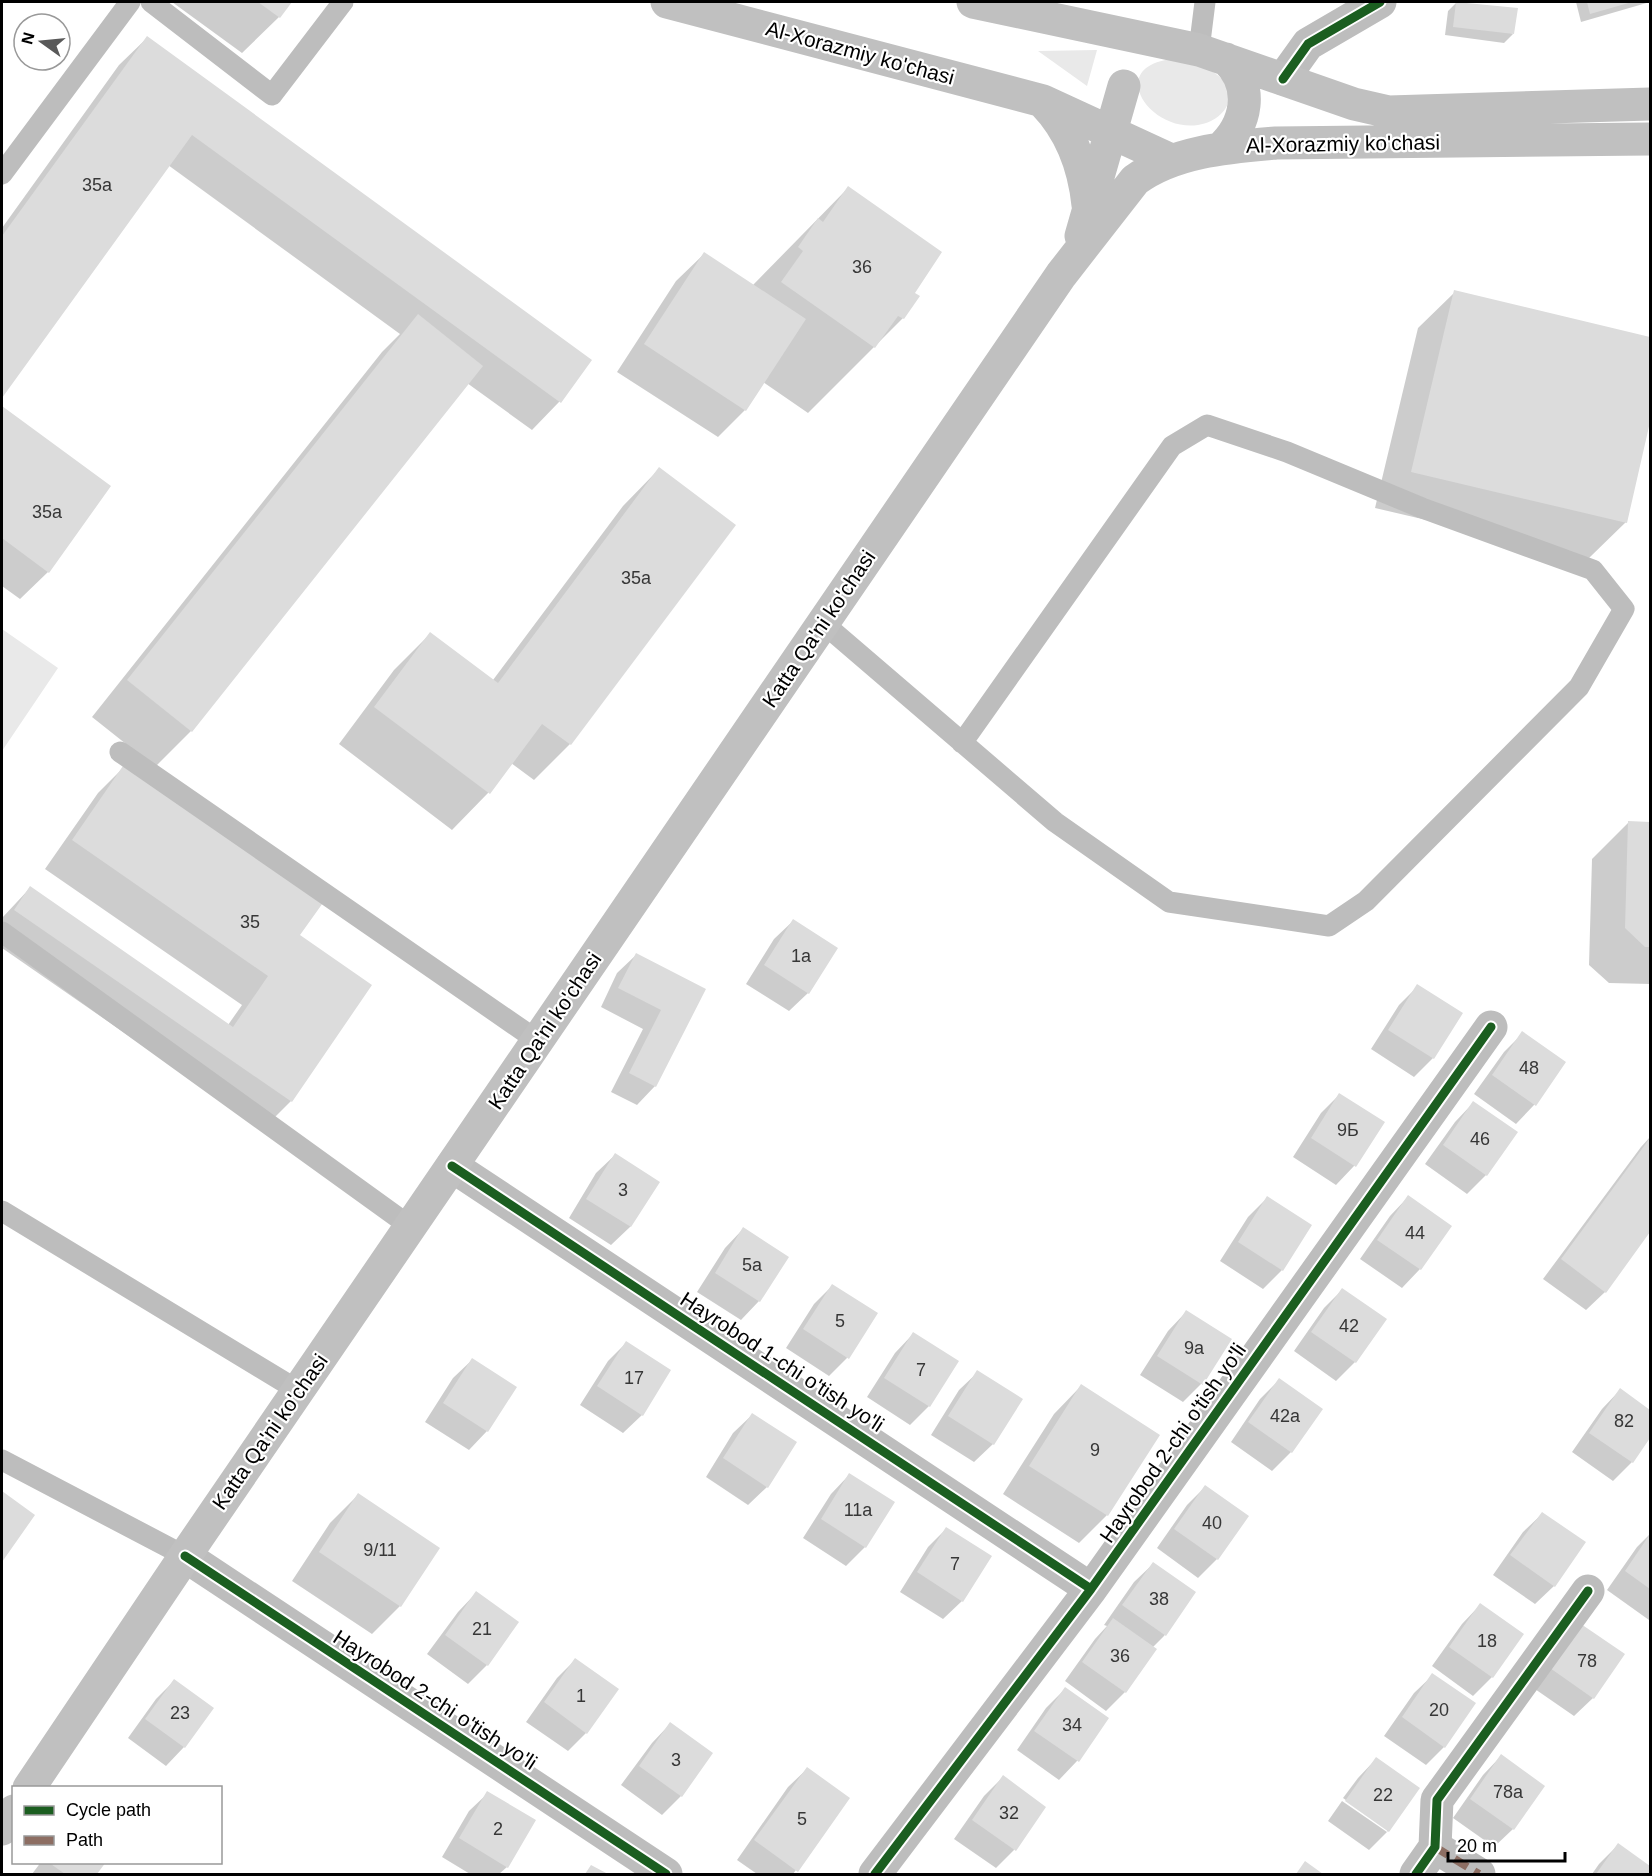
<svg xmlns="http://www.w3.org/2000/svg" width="1652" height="1876" font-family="Arial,sans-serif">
<rect width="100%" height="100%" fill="#fff"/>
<path fill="#e9e9e9" d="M1097,50L1087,86L1038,51Z
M1173,59C1187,63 1205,65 1216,74C1242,93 1226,121 1198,125C1149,132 1105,66 1173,59Z
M2,629L58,668L2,751Z"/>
<path fill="#0003" d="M172,2H290L279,17L242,53Z
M1457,2L1513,34L1504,43L1445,35L1448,11Z
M1576,2H1650L1581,22Z
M147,38L590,361L559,402L532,430L467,383L191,731L155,767L92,717L382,352L400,334L168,165L2,395V228L119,65Z
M848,188L913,293L903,318L808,413L763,382L745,410L718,437L617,372L676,281L704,254L753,285Z
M1455,292L1650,338V416L1626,522L1589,558L1375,508L1418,328Z
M2,408L109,487L48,572L20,599L2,586Z
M659,469L733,525L570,744L534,780L511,763L488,793L452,830L339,744L394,670L430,634L493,680L623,506Z
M126,765L298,935L291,1101L263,1129L2,948V918L30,888L228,1025L242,1005L45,869L98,793Z
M1629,822L1650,823V984L1609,983L1589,965L1592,859Z
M793,921L808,993L789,1011L746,984L774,939Z
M636,955L704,989L655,1086L637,1105L611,1092L643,1029L601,1007L617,973Z
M1418,986L1433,1058L1414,1077L1371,1049L1399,1005Z
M1523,1033L1564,1062L1534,1105L1516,1124L1474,1094L1504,1052Z
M1339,1095L1383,1122L1354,1166L1336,1185L1293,1157L1321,1113Z
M1473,1103L1516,1132L1486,1175L1467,1194L1425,1164L1455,1122Z
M1650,1137V1230L1605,1292L1586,1310L1543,1279L1641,1147Z
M615,1155L658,1182L630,1227L611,1245L569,1218L596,1173Z
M1408,1197L1450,1226L1420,1269L1402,1288L1360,1259L1390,1216Z
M1267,1198L1282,1270L1263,1289L1220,1261L1248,1217Z
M743,1229L759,1301L741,1320L697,1292L725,1248Z
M832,1286L847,1358L829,1376L786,1348L814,1304Z
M1342,1290L1355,1362L1336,1381L1294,1351L1324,1308Z
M1186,1312L1201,1384L1183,1402L1140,1375L1168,1331Z
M913,1334L929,1406L910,1425L867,1397L895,1353Z
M626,1343L642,1415L623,1433L580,1405L608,1361Z
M472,1360L487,1431L469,1450L425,1422L453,1378Z
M978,1372L993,1444L974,1462L931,1435L959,1390Z
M1279,1380L1291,1452L1272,1471L1231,1442L1260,1399Z
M1081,1386L1107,1515L1079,1543L1003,1494L1054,1414Z
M1620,1390L1650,1412V1436L1632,1462L1613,1481L1572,1452L1602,1409Z
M752,1415L767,1487L748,1505L706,1477L733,1433Z
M849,1475L865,1547L846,1566L803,1538L831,1494Z
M1205,1487L1247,1516L1217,1559L1198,1578L1157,1548L1187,1505Z
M2,1493L33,1515L2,1560Z
M358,1495L400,1606L372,1634L292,1581L330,1523Z
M1542,1514L1554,1586L1535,1604L1493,1575L1523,1532Z
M946,1529L962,1601L943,1619L900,1592L928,1547Z
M1650,1534V1618L1649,1620L1607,1590L1637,1547Z
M1153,1564L1194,1593L1164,1636L1152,1648L1155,1649L1125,1692L1106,1711L1065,1681L1095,1639L1107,1626L1104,1625L1134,1582Z
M476,1593L517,1622L487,1665L468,1684L427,1654L458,1612Z
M1480,1605L1522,1634L1492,1677L1473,1696L1432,1666L1462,1624Z
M1562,1644L1593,1698L1574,1716L1532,1687Z
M575,1660L586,1733L568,1751L526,1722L557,1678Z
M1433,1675L1444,1747L1426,1765L1384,1736L1414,1693Z
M174,1681L184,1747L166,1766L128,1738L156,1699Z
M1065,1689L1107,1718L1077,1761L1059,1780L1017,1750L1046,1708Z
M670,1724L711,1753L681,1796L662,1815L621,1785L652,1743Z
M1501,1756L1513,1829L1494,1847L1453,1818L1483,1775Z
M1376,1759L1418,1789L1387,1832V1829L1343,1798L1358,1778Z
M807,1769L848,1799L793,1874H757L737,1860L788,1787Z
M1003,1777L1014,1850L996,1868L954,1839L984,1796Z
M488,1793L507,1867L499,1874H470L442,1857L469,1811Z
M1342,1801L1387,1832L1369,1850L1328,1821Z
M1618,1845L1650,1868V1874H1592L1599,1864Z
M41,1862H104L95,1874H32Z"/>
<path fill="#dcdcdc" d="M258,2H292L280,18Z
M1456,2L1518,8L1514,34L1453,27Z
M1587,2H1632L1590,14Z
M147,36L592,360L561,403L192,135L2,398V236Z
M848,186L942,252L915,293L920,296L904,319L898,316L875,348L781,282L803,251L798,247L818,218L823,222Z
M704,252L806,319L746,411L644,344Z
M1454,290L1650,337V422L1627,523L1411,472Z
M418,314L483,366L192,732L127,680Z
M2,406L111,486L49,573L2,538Z
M659,467L736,525L571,745L542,724L490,794L374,707L430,632L498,683Z
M125,763L325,900L300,935L372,985L292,1102L14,910L30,886L233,1027L268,976L72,840Z
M1628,821L1650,822V947H1645L1625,928Z
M793,919L838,948L809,994L764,965Z
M636,953L706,989L656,1087L629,1073L661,1010L618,988Z
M1417,984L1463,1013L1434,1059L1388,1030Z
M1522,1031L1566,1062L1536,1106L1492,1075Z
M1339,1093L1385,1122L1356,1167L1311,1138Z
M1473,1101L1518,1132L1487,1176L1443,1145Z
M1650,1138V1232L1606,1293L1561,1259Z
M615,1153L660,1182L631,1227L586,1199Z
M1408,1195L1452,1226L1421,1270L1377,1240Z
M1267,1196L1312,1225L1283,1271L1238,1242Z
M743,1227L789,1257L760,1302L715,1273Z
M832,1284L878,1313L849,1359L803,1329Z
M1342,1288L1387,1319L1356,1363L1311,1332Z
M1186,1310L1232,1339L1203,1385L1157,1356Z
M913,1332L959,1361L930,1407L884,1378Z
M626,1341L671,1370L643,1416L597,1386Z
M472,1358L517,1387L488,1432L443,1403Z
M977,1370L1023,1399L994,1445L948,1416Z
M1279,1378L1323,1409L1292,1453L1248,1422Z
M1081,1384L1160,1435L1108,1516L1029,1466Z
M1620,1388L1650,1410V1438L1633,1463L1589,1433Z
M752,1413L797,1442L768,1488L723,1458Z
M849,1473L895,1502L866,1548L821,1519Z
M1205,1485L1249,1516L1218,1560L1174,1529Z
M2,1491L35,1515L2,1562Z
M358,1493L440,1548L401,1607L319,1552Z
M1542,1512L1586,1542L1555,1587L1510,1555Z
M946,1527L992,1556L963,1602L917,1572Z
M1650,1534V1589L1625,1571Z
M1153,1562L1196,1592L1166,1636L1122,1605Z
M476,1591L519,1622L488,1666L445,1635Z
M1480,1603L1524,1634L1493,1678L1449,1647Z
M1113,1618L1157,1649L1126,1693L1082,1662Z
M1581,1624L1625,1654L1594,1699L1550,1668Z
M575,1658L619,1689L587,1734L544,1702Z
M1432,1673L1476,1703L1445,1748L1402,1717Z
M174,1679L214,1708L185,1748L145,1719Z
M1065,1687L1109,1718L1079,1762L1034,1731Z
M670,1722L713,1753L682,1797L639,1766Z
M1501,1754L1545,1786L1514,1830L1470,1799Z
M1376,1757L1420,1788L1389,1832L1345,1801Z
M807,1767L850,1798L798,1872L754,1840Z
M1003,1775L1046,1807L1016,1851L972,1820Z
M487,1791L536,1820L508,1868L459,1838Z
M1618,1843L1650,1866V1874H1596Z
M1305,1861L1323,1874H1296Z
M48,1862H106L97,1874H65Z
M591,1865L608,1874H585Z"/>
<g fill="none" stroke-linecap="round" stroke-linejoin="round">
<path stroke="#bdbdbd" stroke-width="21" d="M151,2L272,95L343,2
M1199,50L1205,2
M2,174L130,2
M823,623L1055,822L1169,902L1329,926L1366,901L1579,687L1624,609L1593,570L1422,508L1287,452L1207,425L1172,446L962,743
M120,752L538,1041
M2,932L411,1227
M2,1211L299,1391
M2,1460L185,1556"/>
<path stroke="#bdbdbd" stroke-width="33" d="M1283,79L1308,44L1380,2
M452,1166L1091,1589
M185,1556L666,1874
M1435,1847L1479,1874
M875,1874L1091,1589L1491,1027
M1416,1874L1435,1847L1437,1800L1588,1591"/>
<path stroke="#c0c0c0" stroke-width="33" d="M667,2L1043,101L1171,160
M973,2L1199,50L1354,104L1389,112L1650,104
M1044,103C1071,131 1084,166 1088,205
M1220,149C1247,125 1255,86 1226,59
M1081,236L1124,86
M29,1788L185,1556L1061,275L1135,180C1174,151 1229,147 1276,143L1650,139
M2,1829L14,1811"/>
<path stroke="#8d6e63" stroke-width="8" stroke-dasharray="15 8" stroke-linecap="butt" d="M1435,1847L1479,1874"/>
<g stroke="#fff" stroke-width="13">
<path id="cycleway" d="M1283,79L1308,44L1380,2
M452,1166L1091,1589
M185,1556L666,1874
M875,1874L1091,1589L1491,1027
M1416,1874L1435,1847L1437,1800L1588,1591"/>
</g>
<use href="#cycleway" stroke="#1b5e20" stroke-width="9"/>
</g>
<g text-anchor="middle" stroke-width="4.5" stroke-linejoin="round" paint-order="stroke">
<g font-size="18" fill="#373737">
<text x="97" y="191">35а</text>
<text x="862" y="273">36</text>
<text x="47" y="518">35а</text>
<text x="636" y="584">35а</text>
<text x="250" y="928">35</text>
<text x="801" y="962">1a</text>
<text x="1529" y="1074">48</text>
<text x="1348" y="1136">9Б</text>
<text x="1480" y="1145">46</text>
<text x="623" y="1196">3</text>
<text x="1415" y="1239">44</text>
<text x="752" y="1271">5a</text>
<text x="840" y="1327">5</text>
<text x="1349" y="1332">42</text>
<text x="1194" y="1354">9a</text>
<text x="921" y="1376">7</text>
<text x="634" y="1384">17</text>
<text x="1285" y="1422">42a</text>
<text x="1624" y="1427">82</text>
<text x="1095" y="1456">9</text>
<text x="858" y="1516">11a</text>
<text x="1212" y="1529">40</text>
<text x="380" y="1556">9/11</text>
<text x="955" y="1570">7</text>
<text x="1159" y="1605">38</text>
<text x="482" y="1635">21</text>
<text x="1487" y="1647">18</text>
<text x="1120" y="1662">36</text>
<text x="1587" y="1667">78</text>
<text x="581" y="1702">1</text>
<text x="1439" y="1716">20</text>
<text x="180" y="1719">23</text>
<text x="1072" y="1731">34</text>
<text x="676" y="1766">3</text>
<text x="1508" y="1798">78a</text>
<text x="1383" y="1801">22</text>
<text x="1009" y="1819">32</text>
<text x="802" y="1825">5</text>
<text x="498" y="1835">2</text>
</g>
<g font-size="21" fill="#000" stroke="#fff">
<text transform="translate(860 53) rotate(15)" y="7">Al-Xorazmiy ko'chasi</text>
<text transform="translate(1343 144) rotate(-1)" y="7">Al-Xorazmiy ko'chasi</text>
<text transform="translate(819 629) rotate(-56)" y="7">Katta Qa'ni ko'chasi</text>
<text transform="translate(545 1031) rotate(-56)" y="7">Katta Qa'ni ko'chasi</text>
<text transform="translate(782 1362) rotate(33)" y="7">Hayrobod 1-chi o'tish yo'li</text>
<text transform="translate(270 1432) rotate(-55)" y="7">Katta Qa'ni ko'chasi</text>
<text transform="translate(1173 1443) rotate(-55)" y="7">Hayrobod 2-chi o'tish yo'li</text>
<text transform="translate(435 1700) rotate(33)" y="7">Hayrobod 2-chi o'tish yo'li</text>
</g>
</g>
<rect width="1652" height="1876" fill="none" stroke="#000000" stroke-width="6"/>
<rect x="12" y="1786" width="210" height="78" fill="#ffffff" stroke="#999999" stroke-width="1.5"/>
<rect x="24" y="1806" width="30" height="9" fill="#1b5e20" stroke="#999999" stroke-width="1.5"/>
<text x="66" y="1816" font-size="18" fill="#000000">Cycle path</text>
<rect x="24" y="1836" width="30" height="9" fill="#8d6e63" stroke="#999999" stroke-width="1.5"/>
<text x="66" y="1846" font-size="18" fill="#000000">Path</text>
<g transform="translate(42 42) rotate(285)"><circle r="28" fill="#ffffff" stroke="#999999" stroke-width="1.5"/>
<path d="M0-4.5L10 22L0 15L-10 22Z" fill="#595959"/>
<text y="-9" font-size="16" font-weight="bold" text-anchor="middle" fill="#000000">N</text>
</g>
<path d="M1448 1852v9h117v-9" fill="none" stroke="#000000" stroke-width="3"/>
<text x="1457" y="1852" font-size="18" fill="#000000" stroke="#ffffff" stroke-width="4.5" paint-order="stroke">20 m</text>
</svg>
